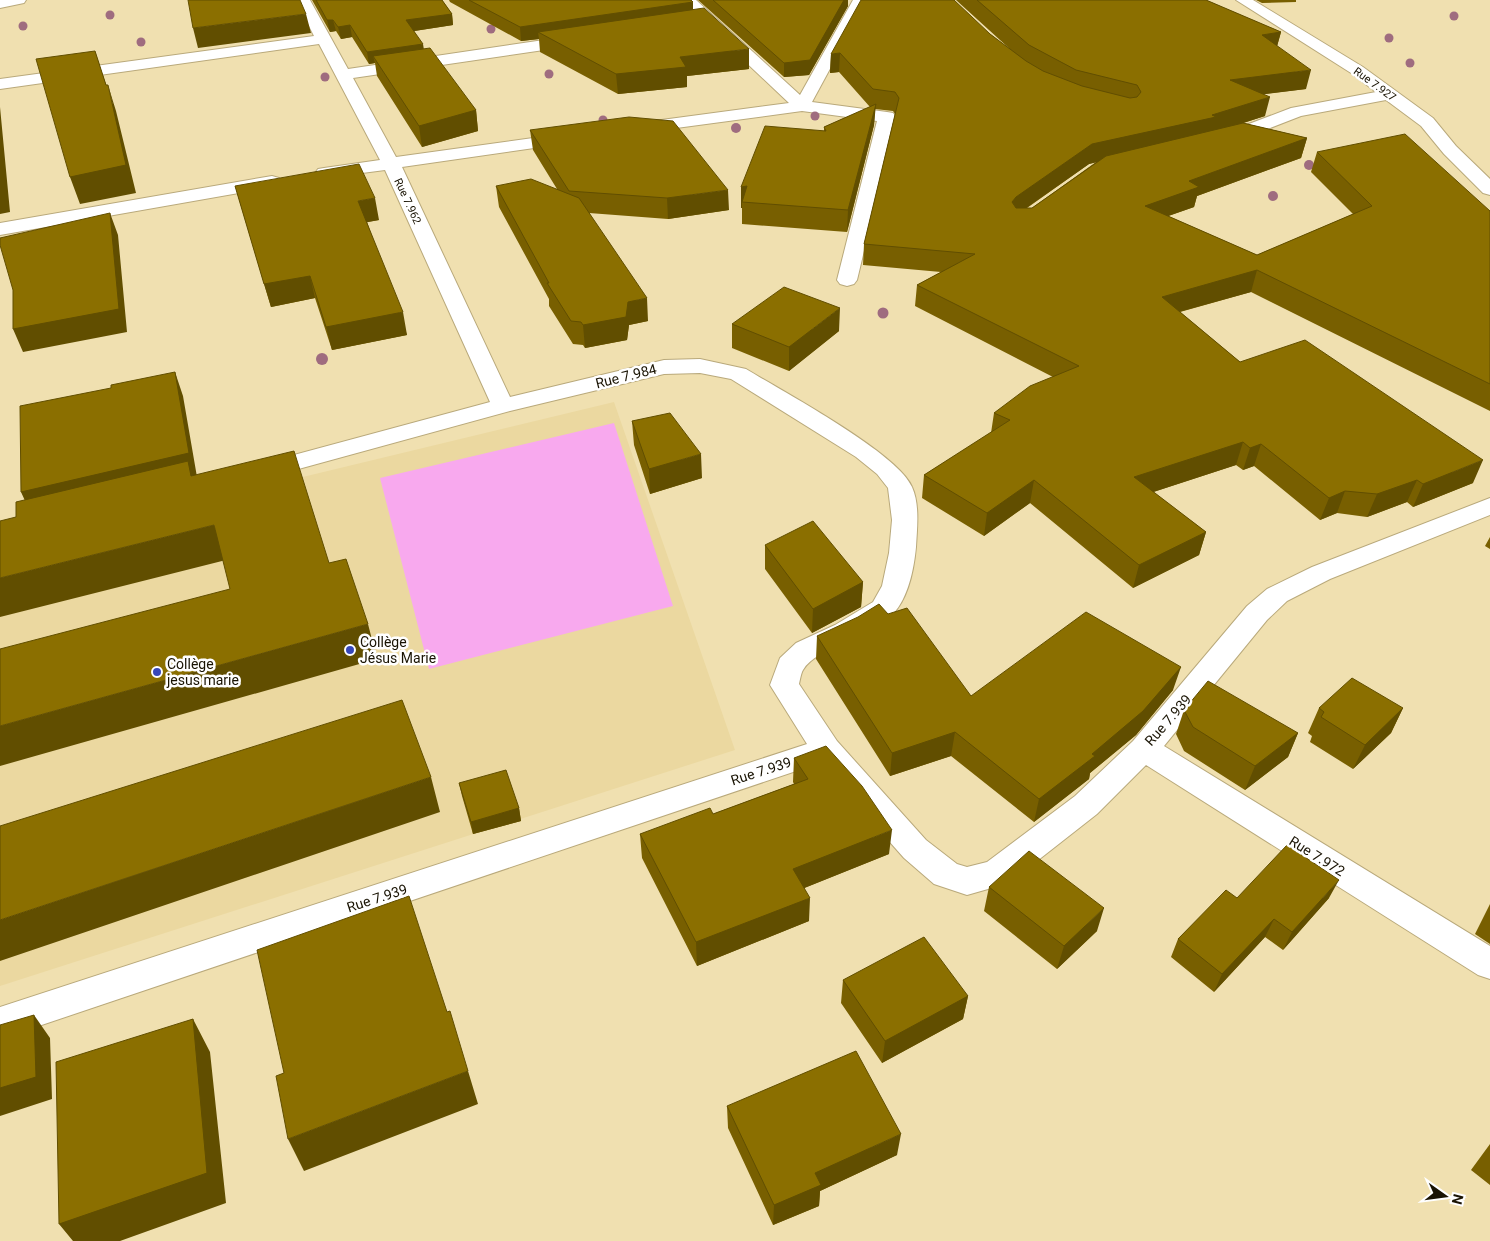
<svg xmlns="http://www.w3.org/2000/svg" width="1490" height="1241" font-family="Roboto,sans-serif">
<rect width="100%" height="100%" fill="#f0e0b0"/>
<path fill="#ebd8a0" d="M614,402L735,750L0,986V550Z"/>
<path fill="#f8a9ee" d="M614,423L673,606L429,669L380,478Z"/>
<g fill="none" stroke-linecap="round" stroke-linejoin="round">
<g stroke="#b9a97b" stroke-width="2">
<path id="street" d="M296,0H310L348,69L578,35L583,37L586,40L583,43L578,45L353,78L396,157L569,133L575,134L578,138L575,142L569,143L402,167L510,397L664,360L700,359L746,369C782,391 898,453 912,487C920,505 917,528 916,547C914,569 908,598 893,614C873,636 816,647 803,670C801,673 800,680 799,684L837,741L926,840L957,864L967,867L987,862L1075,796L1133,741L1247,606L1267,589L1312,567L1490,498V515L1330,579L1287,601L1267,620L1164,746L1490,946V979L1478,975L1146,765L1097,814L1009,883L967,895L934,884L904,858L820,763L0,1039V1007L807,744L770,685L780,658L796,643L835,625L873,602L882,586L889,553L892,520L888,488L877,474L856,457L731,379L700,373L664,374L510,411L262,479L253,476L250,471L253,466L490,402L385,170L324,178L318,177L315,173L318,169L324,168L380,160L319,44L0,89V79L314,36Z
M680,0H696L800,95L853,0H870L864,6L812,102L887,112L893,113L896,117L857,280L854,284L847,286L840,284L837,280L877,121L802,111L639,133L633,132L630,128L633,124L639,123L789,103Z
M1236,0H1253L1363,67L1433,118L1456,146L1490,179V195L1483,193L1444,154L1421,126L1386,100L1301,116L1229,144H1217L1214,140L1217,136L1291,108L1376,92L1351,73Z
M272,176L279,178L281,182L279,186L0,235V223Z"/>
</g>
<g stroke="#b9a97b" stroke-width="2">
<path id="secondary" d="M0,0H26L24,3L0,8Z"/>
</g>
<use href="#street" fill="#fff" fill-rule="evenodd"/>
<use href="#secondary" fill="#fff" fill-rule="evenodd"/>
</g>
<g fill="#9f6c7f">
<circle cx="110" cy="15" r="4.5"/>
<circle cx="1454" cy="16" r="4.5"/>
<circle cx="23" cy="26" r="4.5"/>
<circle cx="491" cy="29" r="4.5"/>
<circle cx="1389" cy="38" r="4.5"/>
<circle cx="141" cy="42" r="4.5"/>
<circle cx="1410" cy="63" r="4.5"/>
<circle cx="549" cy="74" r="4.5"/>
<circle cx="325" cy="77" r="4.5"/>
<circle cx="815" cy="116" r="4.5"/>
<circle cx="603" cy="120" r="4.5"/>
<circle cx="736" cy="128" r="5"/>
<circle cx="1309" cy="165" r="5"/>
<circle cx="1273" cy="196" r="5"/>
<circle cx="883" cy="313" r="5.5"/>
<circle cx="322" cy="359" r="6"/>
</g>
<path fill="#785f00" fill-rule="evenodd" d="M312,0H442L452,14L453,25L414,31L423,49L476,110L478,131L422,147L377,76L375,63L369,64L352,37L341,39L336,31L330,32Z
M449,0H691L693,10L749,69L687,76V87L618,94L540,52L539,39L521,41L450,2Z
M698,0H848V6L809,75L784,77Z
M956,0H1206L1281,32L1277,46L1306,89L1264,94L1265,116L1243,123L1307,138L1301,158L1197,196L1194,207L1168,216L1257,255L1353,214L1311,172L1317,152L1490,211V411L1251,292L1180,312L1240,362L1473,483L1413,507L1407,502L1367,517L1337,513L1320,520L1254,466L1243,470L1236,465L1153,492L1206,532L1199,555L1133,588L1030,503L984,536L922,498L924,475L991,433L994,413L1053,377L915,306L917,285L941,272L863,265L864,244L895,114L893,111L875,109L874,125L847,232L742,224V208H741V187L824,131V127L870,107L839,72L830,73L831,54L990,34L1011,50ZM1096,162L1032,208H1027L1089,164Z
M1256,0H1296V2L1262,3Z
M530,130L729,210L668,219L589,213L648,321L629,325L627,340L585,348L583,345L573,344L549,306V299L499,207L496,186L557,189L533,150Z
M235,186L379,220L367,222L407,335L332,350L315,298L271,307Z
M732,324L839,331L789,371L732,348Z
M632,421L702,478L650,494L634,445Z
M1490,537V549L1485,546Z
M765,545L863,582L861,607L812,633L765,569Z
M888,614L971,696L1173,690L1136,735L1090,773L1089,779L1034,822L951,756L890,776L816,659L817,636Z
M1319,708H1403L1391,733L1353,769L1310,742L1312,736L1308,733Z
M1184,710L1298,733L1288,757L1245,790L1184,751L1176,734Z
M794,758L889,854L804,888L809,921L697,966L642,858L640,834L713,814L794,784L793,782Z
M459,783L519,808L521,821L473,834L462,796Z
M989,887L1097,931L1057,969L984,911Z
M1237,898H1329L1283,950L1265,937L1214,992L1171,957L1178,939Z
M1490,904V944L1475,934Z
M843,980L968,996L963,1019L882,1063L841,1003Z
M727,1106L897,1155L820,1191L819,1206L773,1225L728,1128Z
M1490,1144V1185L1471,1170Z"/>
<path fill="#614e00" d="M844,0H848V6L809,75L784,77V63Z
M693,2V16L538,32L539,39L521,41L520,27Z
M306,14L311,33L198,48L193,28Z
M452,14L453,25L408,32L406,20Z
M327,20H333L336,31L330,32Z
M350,25L352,37L341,39L338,27Z
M1281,32L1276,50L1262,35Z
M423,44L425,56H373L375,63L369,64L367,52Z
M749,49V69L687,76V87L618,94L616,74L680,57Z
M95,51L113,106L108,85L116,111L136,193L80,204L70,177Z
M840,53L839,72L830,73L831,54Z
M1311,70L1306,89L1225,99L1230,80Z
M1270,97L1265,116L1212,133V136L1089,164L1013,217L1012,202L1016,197L1092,144L1212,115Z
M876,104L874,125L847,232L848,210Z
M0,107L10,212L0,214Z
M476,110L478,131L422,147L419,126Z
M1307,138L1301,158L1197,196L1194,207L1140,226L1145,206L1189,181Z
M747,186L742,202V208H741V187Z
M728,190L729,210L668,219L667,198Z
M375,198L379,220L363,223L358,201Z
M110,213L118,235L127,332L23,352L13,329Z
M1257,270L1251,292L1157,318L1162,297Z
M310,276L315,298L271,307L264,284Z
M647,298L648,321L629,325L627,340L585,348L583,325L628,302Z
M840,308L839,331L789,371V347Z
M403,312L407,335L332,350L326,327Z
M175,372L183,396L197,477L32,516L21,492Z
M1243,442L1236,465L1129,500L1134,477Z
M1261,444L1254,466L1243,470L1250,448Z
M701,454L702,478L650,494L649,469Z
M1483,460L1473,483L1413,507L1423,484Z
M1034,480L1030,503L984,536L987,513Z
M1417,480L1407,502L1367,517L1377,494Z
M1345,491L1337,513L1320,520L1329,498Z
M214,525L226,560L0,617V578Z
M1206,532L1199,555L1133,588L1139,565Z
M863,582L861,607L812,633L813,609Z
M368,624L377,659L0,766V726Z
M1181,667L1173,690L1136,735L1090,773L1089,779L1034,822L1039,799L1092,754Z
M1403,708L1391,733L1353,769L1365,745Z
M955,732L951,756L890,776L892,753Z
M1298,733L1288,757L1245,790L1255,766Z
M431,777L440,812L0,961V920Z
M519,808L521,821L473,834L471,822Z
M892,830L889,854L792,893L793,869Z
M1339,880L1329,898L1283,950L1292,932Z
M810,898L809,921L697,966L696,942Z
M1104,908L1097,931L1057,969L1064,946Z
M1274,919L1265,937L1214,992L1222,974Z
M968,996L963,1019L882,1063L885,1041Z
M34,1015L50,1038L52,1099L0,1116V1088Z
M193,1019L210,1052L226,1203L120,1241H73L59,1224Z
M468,1071L478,1104L304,1171L288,1139Z
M901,1134L897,1155L820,1191L819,1206L773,1225L774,1205L815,1173Z"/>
<path fill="#8b6f00" stroke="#614e00" d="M188,0H300L306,14L193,28Z
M316,0H442L452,14L406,20L423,44L367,52L350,25L338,27L333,20H327Z
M469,0H691L693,2L520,27Z
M713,0H844L810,60L784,63Z
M861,0H954L990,34L1026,61L1043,71L1082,86L1130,98L1137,97L1141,92L1137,85L1076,70L1029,45L977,0H1206L1281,32L1262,35L1311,70L1230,80L1270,97L1212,115L1216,117L1092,144L1016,197L1012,202L1016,208H1032L1106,156L1243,123L1307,138L1189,181L1199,187L1145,206L1257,255L1372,206L1317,152L1405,134L1490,211V384L1257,270L1162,297L1240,362L1305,340L1483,460L1423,484L1417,480L1377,494L1345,491L1329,498L1261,444L1250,448L1243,442L1134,477L1206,532L1139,565L1034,480L987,513L924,475L1010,420L994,413L1030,386L1079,366L917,285L975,254L864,244L899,98L895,92L873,89L840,53L831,54Z
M704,8L749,49L680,57L686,67L616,74L538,32Z
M430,48L476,110L419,126L373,56Z
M95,51L106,85H108L126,165L70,177L36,59Z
M876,104L848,210L742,202L747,186L741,187L765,126L826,131L824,127Z
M629,117L673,121L728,190L667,198L569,191L530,130Z
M359,164L375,198L358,201L403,312L326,327L310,276L264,284L235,186Z
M531,179L579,198L647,298L628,302L626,317L583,325L581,322L571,321L547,283H549L496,186Z
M110,213L119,309L13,329V290L0,245V238Z
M784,287L840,308L789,347L732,324Z
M175,372L189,453L21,492L20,406L111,388V385Z
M670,413L701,454L649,469L632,421Z
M294,451L329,563L346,559L368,624L0,726V649L230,589L214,525L0,578V521L16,517V502L188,461L191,476Z
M813,521L863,582L813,609L765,545Z
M879,604L888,614L907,608L971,696L1086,612L1181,667L1143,711L1092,754L1095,756L1039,799L955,732L892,753L817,636L858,617Z
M1352,678L1403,708L1365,745L1321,717L1324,712L1319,708Z
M1208,681L1298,733L1255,766L1193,727L1184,710Z
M402,700L431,777L0,920V826Z
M826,746L862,786L892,830L793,869L810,898L696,942L640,834L710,808L713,814L808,779L794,758Z
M506,770L519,808L471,822L459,783Z
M1287,845L1339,880L1292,932L1274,919L1222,974L1178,939L1226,890L1237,898Z
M1029,851L1104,908L1064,946L989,887Z
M409,896L447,1012L450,1011L468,1071L288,1139L276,1076L284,1073L257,950Z
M924,937L968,996L885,1041L843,980Z
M34,1015L36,1077L0,1088V1025Z
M193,1019L207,1173L59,1224L56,1062Z
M856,1051L901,1134L815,1173L821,1185L774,1205L727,1106Z"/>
<g fill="#3747b9" stroke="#fff" stroke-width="2">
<circle cx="350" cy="650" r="5"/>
<circle cx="157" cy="672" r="5"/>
</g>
<g text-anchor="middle" stroke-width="5" stroke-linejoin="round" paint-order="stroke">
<g font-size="11" fill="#191303" stroke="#fff">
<text transform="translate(1375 84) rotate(36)" y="4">Rue 7.927</text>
<text transform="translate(408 201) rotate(65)" y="4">Rue 7.962</text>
</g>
<g font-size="14" fill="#191303" stroke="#fff">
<text transform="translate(626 376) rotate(-14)" y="5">Rue 7.984</text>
<text transform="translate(1168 720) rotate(-49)" y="5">Rue 7.939</text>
<text transform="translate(761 771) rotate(-18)" y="5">Rue 7.939</text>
<text transform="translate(1317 856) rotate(32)" y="5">Rue 7.972</text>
<text transform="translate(377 898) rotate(-18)" y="5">Rue 7.939</text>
</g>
<g font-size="14" fill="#191303" stroke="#fff" text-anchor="start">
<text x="360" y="647">Collège<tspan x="360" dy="16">Jésus Marie</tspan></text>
<text x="167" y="669">Collège<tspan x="167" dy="16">jesus marie</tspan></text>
</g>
</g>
<g transform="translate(1445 1196) rotate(104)" stroke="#ffffff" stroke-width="4" paint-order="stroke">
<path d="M0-4L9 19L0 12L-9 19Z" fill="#191303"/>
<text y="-8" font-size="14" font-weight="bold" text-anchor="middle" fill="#191303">N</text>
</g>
</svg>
